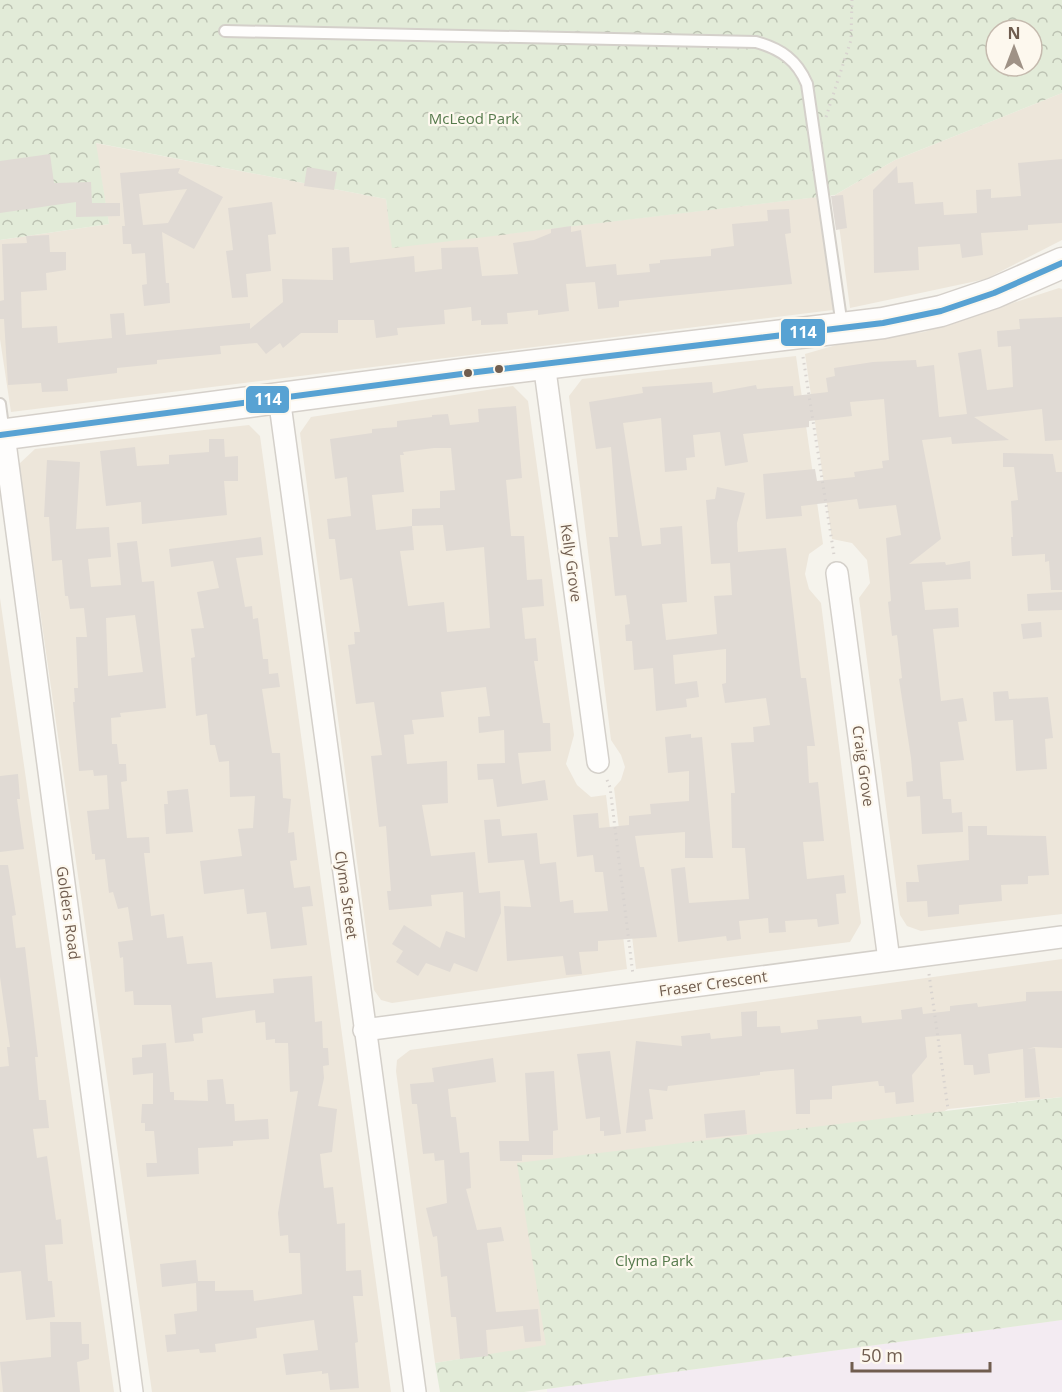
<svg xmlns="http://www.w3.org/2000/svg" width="1062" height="1392" font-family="'Open Sans',sans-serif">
<defs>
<pattern id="park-crowns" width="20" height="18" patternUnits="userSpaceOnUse" patternTransform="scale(1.5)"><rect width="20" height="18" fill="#e2ebd8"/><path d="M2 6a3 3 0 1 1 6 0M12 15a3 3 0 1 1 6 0" fill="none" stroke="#bcc2b2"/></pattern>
</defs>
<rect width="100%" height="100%" fill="#f5f3ec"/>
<path fill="#ede6da" d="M1062,93V240L986,279L850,308L835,195L895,160Z
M95,143L386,199L393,247L817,197L833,310L11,412L0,339V240L109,224Z
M1059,288L1062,289V914L921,931L907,926L900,915L859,598L870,583L867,560L852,543L832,539L805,354L850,341L924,332Z
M796,356L823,544L809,554L805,574L809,589L821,603L861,923L850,942L636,969L614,788L621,780L625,767L621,755L611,740L569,396L582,379Z
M513,386L528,401L574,735L566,764L577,785L591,797L606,795L627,969L392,1003L381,1000L374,990L300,433L311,417Z
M249,425L260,436L391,1392H152L19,464L35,449Z
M0,598L114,1392H0Z
M1062,959V1097L948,1109L546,1346L435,1363L396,1071L397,1060L410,1050Z"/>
<path fill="#f3ebf2" d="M1062,1320V1392H547V1389Z"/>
<path fill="url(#park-crowns)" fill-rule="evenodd" d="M0,0H1062V93L895,160L835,195L392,248L386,199L96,143L109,224L0,240ZM996,30H1032V66H996Z
M1062,1097V1320L524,1392H440L435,1363L546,1345L517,1163Z"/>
<path fill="#e0dad4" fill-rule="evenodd" d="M50,154L54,183L91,182L92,203H120V216L76,217V202L0,213V161Z
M1062,159V223L1028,225V230L981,233L983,255L962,258L960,244L918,247L919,270L874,273L873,190L897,166L898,183L913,182L915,204L943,202L944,215L977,213L976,190L991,189V198L1021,196L1018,163Z
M307,167L337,172L334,190L304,186Z
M180,168L178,173L223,197L194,249L162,232L166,283H169L170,303L144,306L142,285L147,284L145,253L132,254L131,244H123L122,226H125L120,173ZM187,189L168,223L143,225L139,194Z
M843,195L847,228L836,230L831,196Z
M272,202L276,234L268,235L271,271L246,274L248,297L232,298L226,251L233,250L228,208Z
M789,209L791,233L785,234L792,284L619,301V307L598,309L595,282L566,284L569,311L538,315V310L507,313L508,324L481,325V320L472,321L471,307L444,310L445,324L397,328L398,335L376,338L374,320H338V333H301L283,348L280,343L266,354L257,343L220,346L221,354L157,360V364L117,368V373L67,379L68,391L42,392L41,383L8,385L4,319H0V301L4,300L2,244L27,243L26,236L49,235L50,252H66V270L46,273L47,290L21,292L22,328L57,326L58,343L112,338L110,314L124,313L126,335L250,323V329L283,302L282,279L333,280L332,248L349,247L350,263L414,256L415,272L442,269L441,248L478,247L482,276L518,274L513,243L534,240L551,233V229L571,226V232L581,230L586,267L616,264L617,275L650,272L649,264L660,263V260L711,256V249L734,246L732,224L768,221L767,210Z
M1062,317V440L1045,441L1042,409L974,417L1009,440L952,444L951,437L922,440L941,539L909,564L945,562L946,565L970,561L971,579L922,582L925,610L958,608L959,627L933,629L941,701L963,698L967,721L958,722L964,760L940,762L943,799H951L952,813L962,812L963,832L922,834L920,796L907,797L906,782L913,781L911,758L899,679L902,678L897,635L892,636L888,602L891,601L886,538L901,535L896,505L859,509L857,499L801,506L802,516L766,519L763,474L815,469L817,481L855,477L854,472L883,468L882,461L889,460L884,399L850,402L852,416L809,421V427L743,434L748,462L725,466L720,432L693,435L695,457L686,458L687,470L665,472L661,418L623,423L642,546L661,544L660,528L682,526L687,602L662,604L666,640L717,634L714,596L732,595L730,563L711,564L706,500L715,499L717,487L745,493L737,523L738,552L786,548L801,678H806L815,746H807L809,783L818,782L824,841L803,842L807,879L844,875L846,893L836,894L839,924L818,927L817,919L785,921L786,932L769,933L768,918L739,921L741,939L727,941L726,936L678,942L671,869L685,867L689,903L749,899L745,848H732L731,793H735L731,743L754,742L753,727L770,725L766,698L725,703L722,684L726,683V649L673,655L675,684L697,681L699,697L686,699L687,707L656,711L653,668L634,670L632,641H626L625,625L630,624L626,595L615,596L609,537H618L611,447L596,449L589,402L643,393L642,387L712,382L713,393L756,385L757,389L793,386L794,396L828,392L826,378L835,376L834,368L873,362L916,360L917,367L934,365L939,417L967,414L958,353L981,349L987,390L1013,387L1011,346L998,347L997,331L1020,329L1019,319Z
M516,406L522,478L506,480L511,536H524L527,580L542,579L544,606L522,608L525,639L536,638L538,661H534L543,723H550L551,751L518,753L522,784L545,780L548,800L497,807L493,779L478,780L477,764L505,763L504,730L479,733L478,717L490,716L486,687L441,692L444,717L412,720L414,734L404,735L407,764L447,761L448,803L422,805L431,856L475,852L479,893L500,891L501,913L477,972L454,963L450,972L426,963L418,976L396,962L403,951L392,944L404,925L440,948L446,931L465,938L463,892L431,895L432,906L389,910L387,891H391L386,826L379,827L371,756L382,755L374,702L356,704L348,645L355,644L354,632H360L352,578L340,580L335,539H329L327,519L351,516L347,477L335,479L330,439L372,433V429L397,427V421L432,417V415L448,414L450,425L479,422L478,409ZM434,448H451L455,490L440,491V508L412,509V526L443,525L446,551L484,547L490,628L447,632L444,602L408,606L400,551L414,550L412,526L376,530L372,495L404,492L400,455H404L403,452Z
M209,439H224L225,457L238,456V481H224L227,515L142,524L141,502L106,506L100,451L135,447L137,466L169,464V455L209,452Z
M1003,453L1053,454L1056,472H1062V590H1051L1049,561L1045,562V554L1012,556L1011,537H1013L1011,501L1018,500L1014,467H1003Z
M47,460L80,462L76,529L109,527L111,557L88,559L91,587L121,585L117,543L137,541L142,582L154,581L166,708L120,713L121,717L111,718L112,744H117L119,764H126L127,781L121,782L127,838L149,837L150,853H144L151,916L164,914L167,938L183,936L187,964L212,962L216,998L274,993L273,979L312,976L315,1022L322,1021L323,1048H328L329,1065L323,1066L324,1078L318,1106L337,1109L332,1152L320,1154L324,1188L333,1187L337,1224L345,1223L346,1271L361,1270L363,1296H353L358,1342L355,1343L359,1388L330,1390L328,1373L322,1374V1371L286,1375L283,1354L318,1350L314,1320L256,1328L257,1338L215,1344L216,1352L200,1353L199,1349L167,1352L165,1335L176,1334L174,1314L197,1311L196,1283L162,1287L160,1264L196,1260L198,1281H215V1291L253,1290L254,1301L302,1294L300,1253H289L288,1235L280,1236L278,1213L298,1091L290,1092L288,1043H275V1039L266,1040L265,1022L256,1023L255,1010L202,1018L203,1033L193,1034L194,1041L175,1043L171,1005H134L133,991L125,992L123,957L120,958L118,942L133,940L128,907L118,909L113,892L109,893L105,859L95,860V854H92L87,811L109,809L107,775L94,776L93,770L79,771L73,702H75L74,688H78L76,637H87L84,608L70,609L68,596H65L62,560L52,561L49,517H44ZM135,615L143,672L108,676L106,618Z
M261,537L263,555L236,558L245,607L252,606L253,619L258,618L263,659H268L269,674L278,673L280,687L262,689L272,753H280L283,798L291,799L288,833L294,832L297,860L290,861L294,888L310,886L313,906L302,907L307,945L271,949L266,912L247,914L244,889L204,894L200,861L242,856L238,829L253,828L255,796L230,797L229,761L219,762L215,745H210L207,714L196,716L191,658L195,657L191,629L204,628L197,592L219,588L213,561L171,567L169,549Z
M1062,592V610L1028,611L1027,594Z
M1041,622L1042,637L1023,639L1021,624Z
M1008,691L1009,699L1048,697L1053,738L1045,739L1047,769L1016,771L1013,720L995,721L993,692Z
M691,734V738L702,737L713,858H685V832L635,836L640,867H644L657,937L598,941V951L579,952L582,974L566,975L563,956L507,961L504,906L531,907L524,860L488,863L484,820L500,819L502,836L537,833L540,864L556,862L560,902L573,900L574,913L608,911L603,872H595L593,855L577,857L573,815L598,813L599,828L629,825V816L651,814L650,804L689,801V771L668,773L665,737Z
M18,774L20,799H17L24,849L0,852V776Z
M188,789L193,832L166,834L164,804H168L167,791Z
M968,826H987V835L1046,836L1049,875L1028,876V884L1001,885L1002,901L959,905V914L928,917L927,901L907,902L906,882H919L917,865L969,860Z
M0,865H8L16,915L12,916L16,948L25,947L38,1057H35L39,1100H46L49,1128L33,1129L37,1158L47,1156L56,1220L61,1219L63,1244L45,1245L48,1281H52L55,1317L26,1320L21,1271L0,1273V1067L9,1066L7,1047H10L0,977Z
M1062,991V1048L1035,1047L1027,1049L1035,1048L1040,1097L1025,1098L1023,1049L988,1054L990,1073L974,1075L973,1065H964L961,1034L925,1037L927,1057L912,1075L914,1102L896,1104L895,1092L885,1093L884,1086H879L878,1081L832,1086V1099L810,1100V1114H796L794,1069L760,1072V1075L668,1086L667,1091L649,1089L653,1119L645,1120L646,1131L626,1133L636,1041L682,1046L681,1036L710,1033L711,1039L742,1036L741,1012L757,1011V1027L780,1026L781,1033L818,1029L817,1020L861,1016L862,1023L902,1019L901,1010L922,1007L923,1014L950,1011V1006L977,1003L978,1007L1026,1001V992Z
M166,1043L170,1092H174V1100L208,1101L207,1080L223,1079L226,1104H234L235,1121L268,1119L269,1139L233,1141V1146L198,1148L199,1174L147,1177L146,1163H157L154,1131H145V1123H141L142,1104H153V1073L133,1075L132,1058L142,1057V1045Z
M610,1051L621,1134L604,1136V1131H600V1117L586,1119L577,1054Z
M493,1058L496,1082L448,1089L451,1117H456L460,1153L469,1152L471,1188L466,1189L477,1230L501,1227L504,1241L487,1243L496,1312L538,1309L541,1341L525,1342L523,1326L486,1330L488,1356L460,1359L456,1317H451L447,1276L441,1277L437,1236L433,1237L426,1208L447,1203L444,1160L435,1161L434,1153L423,1154L417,1104H412L410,1084L434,1082L432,1068Z
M554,1071L558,1130L553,1131V1155H522V1161H500L499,1141H529L525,1073Z
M745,1110L747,1134L706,1138L704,1114Z
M50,1322H81L82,1344H89V1359L77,1362L80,1392H3L0,1362L51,1357Z"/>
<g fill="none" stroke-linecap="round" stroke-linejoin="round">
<g stroke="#d4d0ca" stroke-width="14">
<path id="lane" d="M225,31L756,42C781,49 797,60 807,84L842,326
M0,404L4,434"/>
</g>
<g stroke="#d4d0ca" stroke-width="24">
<path id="street" d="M544,363L598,762
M279,397L415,1392
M4,435L132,1392
M837,573L889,960
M364,1030L1062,937"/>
</g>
<g stroke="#d5d0ca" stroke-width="33">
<path id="secondary" d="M0,435L469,373L883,323L941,311L994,293L1062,263"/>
</g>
<path stroke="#d8d3cf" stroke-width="3" stroke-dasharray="1.5 4.5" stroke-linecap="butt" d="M826,117L851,40L852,0
M803,357L834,555
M607,780L610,787L633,975
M929,974L948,1109"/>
<use href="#lane" stroke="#fefdfc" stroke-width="10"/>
<use href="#street" stroke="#fefdfc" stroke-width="21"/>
<use href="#secondary" stroke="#fefdfc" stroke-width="30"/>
<g stroke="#fdf8ee" stroke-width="10">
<path id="bus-1" d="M0,435L469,373L883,323L941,311L994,293L1062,263"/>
</g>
<use href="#bus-1" stroke="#58a2d3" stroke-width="6"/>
</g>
<g fill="#705d4f" stroke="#fdf8ee" stroke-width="2">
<circle cx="499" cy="369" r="5"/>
<circle cx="468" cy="373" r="5"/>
</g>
<g text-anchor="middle" stroke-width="4.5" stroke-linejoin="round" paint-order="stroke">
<g font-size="15" fill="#567a4c" stroke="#fdf8ee">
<text x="474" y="124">McLeod Park</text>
<text x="654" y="1266">Clyma Park</text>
</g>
<g font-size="15" fill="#705d4f" stroke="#fdf8ee">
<text transform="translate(571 563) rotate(82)" y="5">Kelly Grove</text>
<text transform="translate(863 766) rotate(82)" y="5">Craig Grove</text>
<text transform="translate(346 895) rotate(82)" y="5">Clyma Street</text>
<text transform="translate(68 913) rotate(82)" y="5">Golders Road</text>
<text transform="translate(713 984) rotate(-8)" y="5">Fraser Crescent</text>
</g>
</g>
<g stroke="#fdf8ee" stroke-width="2">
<rect x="780" y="318" width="46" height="29" rx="6" fill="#58a2d3"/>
<rect x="245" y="385" width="45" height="29" rx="6" fill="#58a2d3"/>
</g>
<g font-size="16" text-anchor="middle" font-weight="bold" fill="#fff">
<text x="803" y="338">114</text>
<text x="268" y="405">114</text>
</g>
<g transform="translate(1014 48)"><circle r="28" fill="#fdf8ee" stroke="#c5baae" stroke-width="1.5"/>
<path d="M0-4.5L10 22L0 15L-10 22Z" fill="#9f9286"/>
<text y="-9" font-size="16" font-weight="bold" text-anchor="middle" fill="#705d4f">N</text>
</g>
<path d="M852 1362v9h138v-9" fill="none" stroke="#705d4f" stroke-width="3"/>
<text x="861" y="1362" font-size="18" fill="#705d4f" stroke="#fdf8ee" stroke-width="4.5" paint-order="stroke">50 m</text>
</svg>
